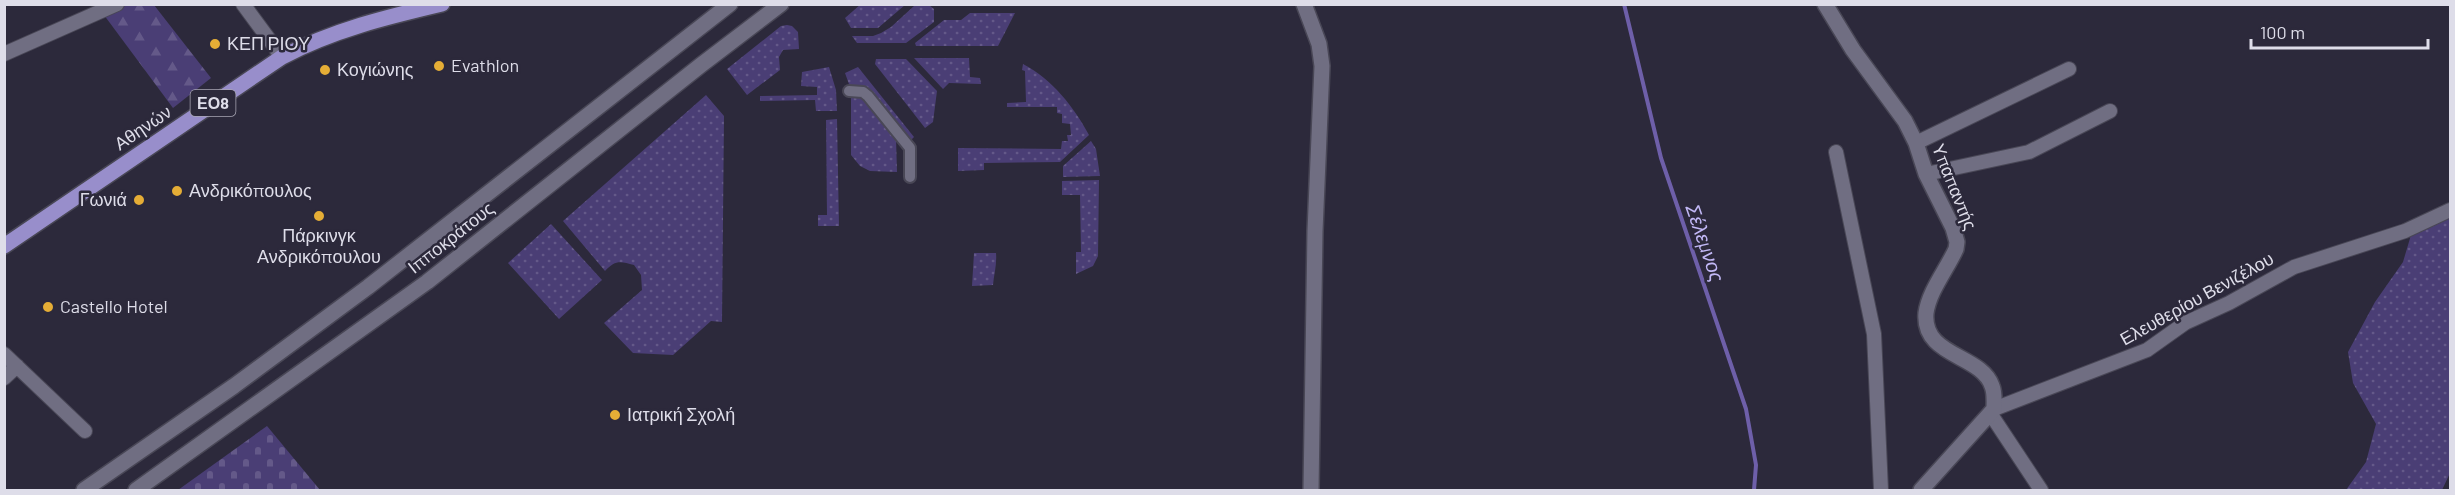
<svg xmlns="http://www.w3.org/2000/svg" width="2455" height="495" font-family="Barlow,sans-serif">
<defs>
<pattern id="grass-dots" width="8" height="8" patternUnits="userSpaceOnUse" patternTransform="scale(1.5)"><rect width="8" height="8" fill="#4a3e75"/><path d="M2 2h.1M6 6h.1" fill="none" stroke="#645989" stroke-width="1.8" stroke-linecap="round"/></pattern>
<pattern id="forest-firs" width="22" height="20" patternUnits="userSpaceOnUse" patternTransform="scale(1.5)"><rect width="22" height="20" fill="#4a3e75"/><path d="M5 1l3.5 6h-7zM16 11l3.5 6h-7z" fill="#645989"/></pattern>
<pattern id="cemetery-stones" width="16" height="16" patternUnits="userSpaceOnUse" patternTransform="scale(1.5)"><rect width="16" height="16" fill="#4a3e75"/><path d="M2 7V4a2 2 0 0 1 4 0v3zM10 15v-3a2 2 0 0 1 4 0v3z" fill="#645989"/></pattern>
</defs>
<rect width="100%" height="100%" fill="#2c293b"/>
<path fill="url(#grass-dots)" d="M861,4H905V5L878,28H851L845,18Z
M929,5L934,9V22L906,43H857L852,36H873L881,33L891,27L914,6Z
M970,13H1015L998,46H916L915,43L944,20H961Z
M787,25L792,26L798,32L799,49L783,50L779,57L780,70L747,95L727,69L781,26Z
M914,58H969L970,77L980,78L981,84L949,83L943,89Z
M876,59H906L937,91L933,122L925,128L875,64Z
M1023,64C1052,79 1074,107 1089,135L1060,162L984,163V170L958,171V148L1061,149L1062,141H1068L1067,135H1071L1070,124L1062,123V114L1057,113V107H1007V103L1026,102L1025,71L1022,70Z
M829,67L836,90L837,111H816L815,100L760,101V96L817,95V87L801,86L802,72Z
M858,67L914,137L911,140L867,88L850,87L845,73Z
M706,95L724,116L722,322L711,321L673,355L633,353L604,323L642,290L641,275L634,265C620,261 615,260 605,271L563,221Z
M851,95L864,97L896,138L897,172L870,171L860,166L851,155Z
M837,119L839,226H818V215H827L826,120Z
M1091,141L1096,149L1100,176L1063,177V166Z
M1099,180L1098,256L1093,266L1076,274V252H1081L1080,195H1062V181Z
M2450,215V473L2442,490H2346L2366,462L2376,424L2353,383L2348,352L2375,302L2403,262L2411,235Z
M551,224L602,280L559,319L508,263Z
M974,253H996C997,265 994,274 993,285L972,286Z"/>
<path fill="url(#forest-firs)" d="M124,5H154L211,78L173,108L104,15Z"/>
<path fill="url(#cemetery-stones)" d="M267,426L320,490H178Z"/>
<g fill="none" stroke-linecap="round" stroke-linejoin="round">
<path stroke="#6e5fa9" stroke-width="4" d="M1624,4L1661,158L1746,409L1756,465L1754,490"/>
<g stroke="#494756" stroke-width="14">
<path id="pedestrian" d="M849,91L863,92L868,96L910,148V177"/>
</g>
<g stroke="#494756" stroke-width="16">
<path id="minor" d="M243,4L282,57
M4,54L117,4
M1916,143L2069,69
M1836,152L1874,334L1881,490
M1926,174L2029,152L2110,111
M4,354L85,431
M4,378L17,366
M1994,409L2147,350L2185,323L2229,303L2294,267L2405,231L2450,210
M1990,413L2041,490"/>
</g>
<g stroke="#494756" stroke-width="18">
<path id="tertiary" d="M1304,4L1319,44L1322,66L1315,231L1311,490
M1825,4L1853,50L1905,121L1916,143L1926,174L1953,228L1957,242L1956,249C1947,269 1929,291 1926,313C1922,357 1981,354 1992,386C1995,393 1994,402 1994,409L1921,490
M84,490L234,386L368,287L730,4
M136,490L427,282L701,65L781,4"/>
</g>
<g stroke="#494756" stroke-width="18">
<path id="primary" d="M4,246L282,57C333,30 387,17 442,4"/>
</g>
<use href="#pedestrian" stroke="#706e82" stroke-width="10"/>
<use href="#minor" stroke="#706e82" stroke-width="14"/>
<use href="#tertiary" stroke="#706e82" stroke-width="15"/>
<use href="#primary" stroke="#988ecb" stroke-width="15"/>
</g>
<g fill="#e5ad36" stroke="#2c293b" stroke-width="2">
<circle cx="215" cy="44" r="6"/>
<circle cx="439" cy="66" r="6"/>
<circle cx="325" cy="70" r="6"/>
<circle cx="177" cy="191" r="6"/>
<circle cx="139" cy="200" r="6"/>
<circle cx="319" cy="216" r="6"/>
<circle cx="48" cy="307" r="6"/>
<circle cx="615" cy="415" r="6"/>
</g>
<g text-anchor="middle" stroke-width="5" stroke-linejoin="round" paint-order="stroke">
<rect fill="#2c293b" stroke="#a9a7b5" stroke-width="1.5" x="190.5" y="90" width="45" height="26" rx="4.5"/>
<g font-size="16" font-weight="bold" fill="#dedde9">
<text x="213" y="109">ΕΟ8</text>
</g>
<g font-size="18" fill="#dedde9" stroke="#2c293b" text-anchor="start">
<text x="227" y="50">ΚΕΠ ΡΙΟΥ</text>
<text x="451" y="72">Evathlon</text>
<text x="337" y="76">Κογιώνης</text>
<text x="189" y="197">Ανδρικόπουλος</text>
<text x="127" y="206" text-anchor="end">Γωνιά</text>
<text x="319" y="242" text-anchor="middle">Πάρκινγκ<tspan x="319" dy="21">Ανδρικόπουλου</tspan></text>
<text x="60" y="313">Castello Hotel</text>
<text x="627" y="421">Ιατρική Σχολή</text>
</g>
<g font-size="18" fill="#dedde9" stroke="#2c293b">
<text transform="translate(143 128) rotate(-34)" y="6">Αθηνών</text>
<text transform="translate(1954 187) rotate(68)" y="6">Υπαπαντής</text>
<text transform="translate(451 238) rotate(-38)" y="6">Ιπποκράτους</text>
<text transform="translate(2197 299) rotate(-29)" y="6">Ελευθερίου Βενιζέλου</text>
</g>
<g font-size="20" font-style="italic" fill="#c2b8f6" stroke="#2c293b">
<text transform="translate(1705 243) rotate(71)" y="7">Σέλεμνος</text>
</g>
</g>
<rect width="2455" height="495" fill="none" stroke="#dedde9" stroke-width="12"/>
<path d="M2251 39v9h177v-9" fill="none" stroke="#dedde9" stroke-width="3"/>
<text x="2260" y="39" font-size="18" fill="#dedde9" stroke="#2c293b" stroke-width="4.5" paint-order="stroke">100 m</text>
</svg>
